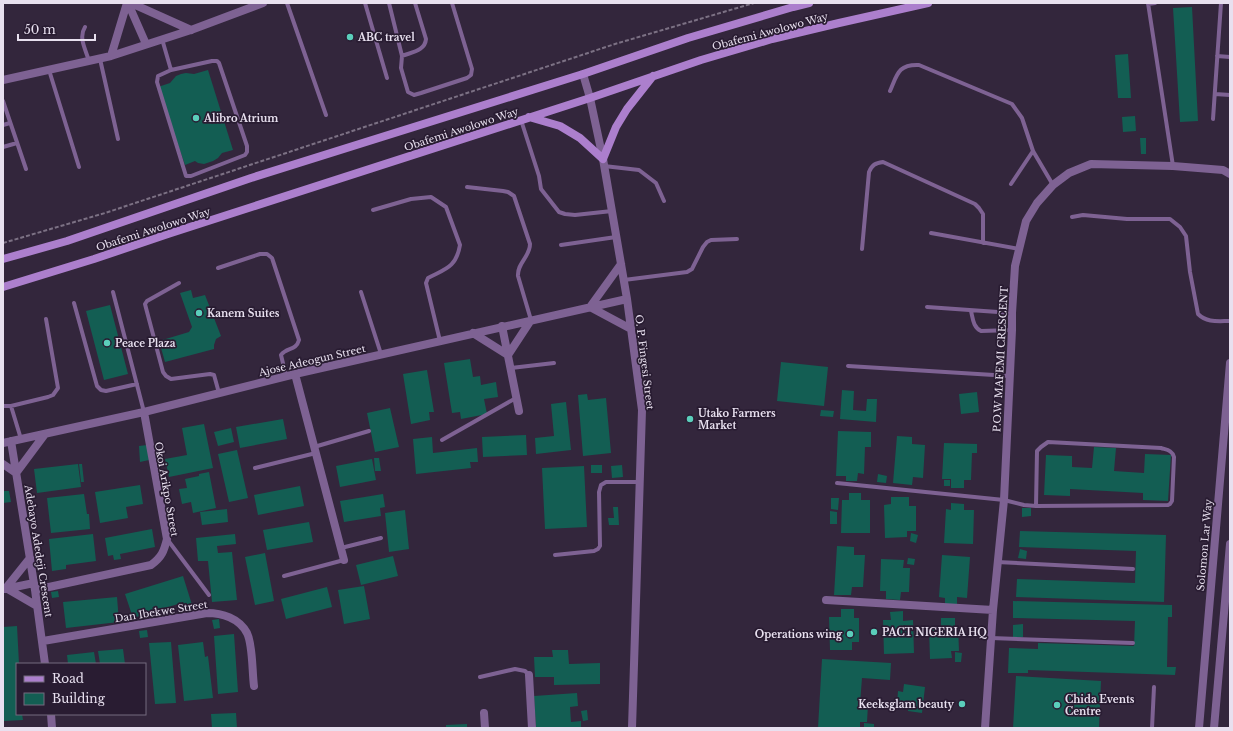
<svg xmlns="http://www.w3.org/2000/svg" width="1233" height="731" font-family="'Libre Baskerville',serif">
<rect width="100%" height="100%" fill="#33263c"/>
<path fill="#135e53" d="M1192,7L1198,121L1180,122L1173,8Z
M1128,54L1131,98H1118L1115,55Z
M208,70L233,150L222,153L218,158L213,161L204,164L198,163L195,161L185,165L158,87L170,83L176,76L181,74L186,73L194,74Z
M1135,116L1136,131L1123,132L1122,117Z
M1140,138H1146V154H1141Z
M191,290L193,298L205,295L221,336L216,339L214,345V349L165,362L159,341L189,332L192,327L180,293Z
M110,305L128,374L104,380L86,311Z
M470,359L473,377L480,376L481,385L496,382L498,397L484,399L487,414L461,419L460,412L452,413L444,363Z
M781,362L828,367L824,406L777,401Z
M427,370L434,412H429L430,420L411,424L403,374Z
M842,390L854,391L853,410L866,411L867,399H877L876,422L840,419Z
M977,392L979,412L961,414L959,394Z
M587,394L588,400L606,398L611,453L583,456L578,395Z
M566,402L571,450L536,454L535,438L554,436L551,404Z
M390,408L399,447L375,452L367,413Z
M821,410L834,411L833,417L820,416Z
M283,419L287,439L240,448L236,427Z
M204,424L213,468L169,477L165,459L187,455L182,428Z
M231,428L234,442L218,446L214,432Z
M838,431L871,432V447H865L864,474L858,473L857,481H846V476H836Z
M526,435L527,455L483,457L482,437Z
M897,436L912,437V444L925,445L923,478L913,477L912,485L893,483Z
M432,437L433,453L477,448L478,462H470L471,468L416,474L413,439Z
M944,443L977,444V453H972L971,480H964V488H951V479H942Z
M147,445L149,460L140,462L139,446Z
M1094,447L1116,448L1114,471L1144,473L1145,454L1171,455L1168,501L1143,500V493L1070,489V496L1044,495L1046,455L1072,456V467L1092,468Z
M237,450L248,498L229,502L218,454Z
M374,458H379L381,471H375Z
M372,459L376,480L340,487L336,466Z
M78,464L81,487L37,493L34,469Z
M79,464H82L84,482H81Z
M591,465H602V473H591Z
M622,465L623,477L612,478L611,466Z
M584,466L587,527L545,529L542,468Z
M209,472L216,508L193,513L191,502L182,504L179,489L187,488L185,479L199,476V474Z
M878,474L887,476L886,483L877,482Z
M944,480H950V486H944Z
M140,485L143,504L126,507L128,518L100,523L95,492Z
M300,486L304,506L258,515L254,495Z
M3,491H9L11,502L3,503Z
M849,493H861V500H870V533H841L842,500H849Z
M84,494L87,514H89L90,529L51,533L47,498Z
M383,494L385,507L380,508L381,516L344,522L340,501Z
M891,497H909V506H916V531H907V537L885,538L884,505L891,504Z
M831,498H839L838,510L831,509Z
M951,503L964,504V510H974L973,544L944,543L946,509L951,510Z
M613,507H618L619,525H609L608,518H614Z
M1022,508H1031V516L1022,517Z
M227,509L228,522L202,525L200,512Z
M405,510L409,549L389,552L385,513Z
M830,511L837,512V524H830Z
M309,522L313,542L267,550L263,530Z
M152,529L155,547L120,554L121,559L114,560L113,555L108,556L105,538Z
M1020,531L1166,535L1164,602L1016,597L1017,579L1135,583L1136,551L1019,547Z
M911,533L918,535L916,543L910,541Z
M93,534L96,561L66,565V569L52,571L49,539Z
M235,534L236,544L217,546L218,553L232,552L237,600L212,602L208,561H198L196,538Z
M837,546L854,547V555H865L863,587H852L851,595H834Z
M1020,549L1027,551L1026,559L1018,558Z
M265,553L274,601L255,605L245,557Z
M942,555L970,557L967,598L957,597V606L945,605V598L939,597Z
M393,556L398,576L361,585L356,565Z
M908,558L915,559L914,565L907,564Z
M881,559L904,560L903,568H910L909,592H901L900,600L886,599V591H880Z
M183,576L193,608L183,611L181,603L133,618L125,594Z
M364,586L370,619L344,624L338,590Z
M327,587L332,607L286,619L281,599Z
M58,591L59,597L52,598L51,592Z
M117,597L119,622L66,628L63,602Z
M1013,601L1172,605V617H1168L1167,667H1176L1175,675L1028,670V673H1008L1009,648L1038,649V643L1134,646L1135,621L1013,618Z
M841,609H854V618H859V642H852V650H830L829,617H841Z
M903,611V621L913,620L914,653L884,654L883,620H891L890,612Z
M941,618H955V626H958L959,651H951L952,658L930,659L929,627L941,626Z
M219,619L220,628L214,629L212,620Z
M1023,624V637L1013,638V625Z
M17,626L19,664H17V714H22L23,720L3,721V627Z
M147,630L148,637L140,638L139,631Z
M234,634L238,692L218,694L214,636Z
M171,642L176,703L155,704L149,643Z
M203,642L205,657L208,656L213,698L184,701L178,645Z
M123,649L125,664H100L98,651Z
M552,650H568L569,664L600,663V684L554,685V677H535L534,657H553Z
M94,652L96,664H68L67,655Z
M955,652L962,653L961,662H955Z
M822,659L891,663L890,680L862,678L860,704L868,705L867,722H860V728H818Z
M1016,676L1101,681L1099,728H1013Z
M904,684L925,687L922,713L908,711V706L897,704L898,691L903,692Z
M577,693L578,706L570,707L571,722L581,721V728H536L534,696Z
M587,710L588,720L583,721L581,711Z
M236,713L237,728H212L211,714Z
M864,723L874,724V728H864Z
M467,724V728H446V725Z"/>
<g fill="none" stroke-linecap="round" stroke-linejoin="round">
<path stroke="#7c7184" stroke-width="2" stroke-dasharray="4 2" stroke-linecap="butt" d="M3,243L105,213L615,44L754,3"/>
<path stroke="#7e6293" stroke-width="4" d="M287,3L326,115
M365,3L387,78
M389,3L402,56L401,68L408,92L414,95L421,93L467,78L471,75L472,69L452,3
M1148,3L1173,166
M1148,4L1155,3
M85,27C78,38 86,50 89,61
M162,39L171,70L158,76L157,82L186,176H191L245,155L247,152V146L219,63L217,61H212L171,70
M402,56C412,52 425,51 426,39L415,3
M1217,56L1230,57
M100,59L118,139
M49,70L79,167
M890,91C897,75 898,64 919,65L1012,104L1022,118L1033,151L1053,185
M1215,94L1230,95
M3,101L26,169
M1213,119L1221,3
M521,120L539,176L541,189L559,212L565,214L575,215L612,211
M3,125L10,123
M3,147L17,143
M604,166L639,170L656,183L664,201
M1011,184L1033,151
M467,187L503,191L508,192L514,196L530,244C530,257 517,263 518,276L531,320
M373,210L411,199L431,197L446,207L460,245C456,268 445,269 428,278L426,283L440,341
M1072,217L1083,215L1127,219H1170L1180,227L1186,236L1190,272L1198,314C1207,323 1218,321 1230,321
M931,233L1019,249
M561,245L616,237
M862,249L869,172C872,165 875,163 883,162L975,204L979,208L983,214V243
M218,268L260,254H267L272,258L299,340C296,351 287,347 281,355L286,376
M624,280L687,272L692,269L703,247L707,242L711,240L737,239
M179,283L147,301L145,304L146,308L163,372L166,376L171,379L210,374L214,375L219,393
M113,292L144,412
M361,292L381,354
M74,303L97,386L101,390L106,391L137,384
M927,307L1012,313
M971,311C973,319 973,327 981,331L1012,330
M848,366L1010,376
M511,368L554,363
M3,406H11L48,397L53,395L58,388L46,319
M11,406L21,439
M442,440L516,398
M314,447L369,431
M255,468L316,453
M837,483L1004,500L1024,505L1036,506L1168,505L1170,504L1172,501L1174,457C1172,450 1167,450 1161,448L1048,442L1041,447L1037,451L1036,506
M167,539L209,595
M341,548L381,538
M555,555L594,551L598,549L600,546L599,492L601,485L606,482H639
M997,562L1133,569
M284,576L344,560
M991,638L1133,643
M480,677L515,669L525,671L529,675
M1152,728L1154,687"/>
<path stroke="#7e6293" stroke-width="8" d="M128,3L146,44
M131,3L191,30
M111,56L127,3
M583,74L590,98L603,159L627,299L642,410L632,728
M3,80L111,56L191,30L263,3
M621,264L590,307L631,329
M502,326L519,411
M473,333L508,355L531,320
M295,374L344,560
M11,441L35,590L45,664
M3,443L144,412L295,374L627,299
M3,464L16,473L45,434
M30,558L6,588L37,606
M5,589L34,583
M35,590L151,565C162,557 164,551 167,539L144,412
M826,600L993,610
M43,641L207,613C222,613 239,618 247,633C253,645 252,672 254,686
M529,675L532,728
M484,713L485,728
M51,714L52,728
M985,728L993,610L1004,500L1012,330V313L1015,266L1026,221L1037,203L1053,185L1069,173L1091,164L1173,166L1223,170L1230,174"/>
<path stroke="#7e6293" stroke-width="8" d="M1199,728L1230,363
M1214,728L1230,544"/>
<path stroke="#ac7fcd" stroke-width="8" d="M529,117L560,126L580,138L603,159L616,127L627,109L653,76
M3,259L67,241L251,178L583,74L688,38L793,7L809,3
M3,287L94,259L168,234L590,98L701,60L772,39L839,23L928,3"/>
</g>
<g fill="#5bcebb" stroke="#291c32" stroke-width="1.5">
<circle cx="350" cy="37" r="4"/>
<circle cx="196" cy="118" r="4"/>
<circle cx="199" cy="313" r="4"/>
<circle cx="107" cy="343" r="4"/>
<circle cx="690" cy="419" r="4"/>
<circle cx="874" cy="632" r="4"/>
<circle cx="850" cy="634" r="4"/>
<circle cx="962" cy="704" r="4"/>
<circle cx="1057" cy="705" r="4"/>
</g>
<g text-anchor="middle" stroke-width="3.5" stroke-linejoin="round" paint-order="stroke">
<g font-size="10" fill="#e8e0ef" stroke="#291c32">
<text transform="translate(770 31) rotate(-15)" y="4">Obafemi Awolowo Way</text>
<text transform="translate(461 129) rotate(-18)" y="4">Obafemi Awolowo Way</text>
<text transform="translate(153 229) rotate(-18)" y="4">Obafemi Awolowo Way</text>
<text transform="translate(1000 359) rotate(-87)" y="4">P.O.W MAFEMI CRESCENT</text>
<text transform="translate(312 360) rotate(-13)" y="4">Ajose Adeogun Street</text>
<text transform="translate(645 362) rotate(83)" y="4">O. P. Fingesi Street</text>
<text transform="translate(167 489) rotate(80)" y="4">Okoi Arikpo Street</text>
<text transform="translate(1204 545) rotate(-85)" y="4">Solomon Lar Way</text>
<text transform="translate(39 551) rotate(81)" y="4">Adebayo Adedeji Crescent</text>
<text transform="translate(161 611) rotate(-9)" y="4">Dan Ibekwe Street</text>
</g>
<g font-size="10" font-weight="bold" fill="#e8e0ef" stroke="#291c32" text-anchor="start">
<text x="358" y="41">ABC travel</text>
<text x="204" y="122">Alibro Atrium</text>
<text x="207" y="317">Kanem Suites</text>
<text x="115" y="347">Peace Plaza</text>
<text x="698" y="417">Utako Farmers<tspan x="698" dy="12">Market</tspan></text>
<text x="882" y="636">PACT NIGERIA HQ</text>
<text x="842" y="638" text-anchor="end">Operations wing</text>
<text x="1065" y="703">Chida Events<tspan x="1065" dy="12">Centre</tspan></text>
<text x="954" y="708" text-anchor="end">Keeksglam beauty</text>
</g>
</g>
<rect width="1233" height="731" fill="none" stroke="#e8e0ef" stroke-width="8"/>
<rect x="16" y="663" width="130" height="52" fill="#291c32" stroke="#756a7e"/>
<rect x="24" y="676" width="20" height="6" fill="#ac7fcd" stroke="#756a7e"/>
<text x="52" y="683" font-size="12" fill="#e8e0ef">Road</text>
<rect x="24" y="693" width="20" height="12" fill="#135e53" stroke="#756a7e"/>
<text x="52" y="703" font-size="12" fill="#e8e0ef">Building</text>
<path d="M18 34v6h77v-6" fill="none" stroke="#e8e0ef" stroke-width="2"/>
<text x="24" y="34" font-size="12" fill="#e8e0ef" stroke="#291c32" stroke-width="3" paint-order="stroke">50 m</text>
</svg>
